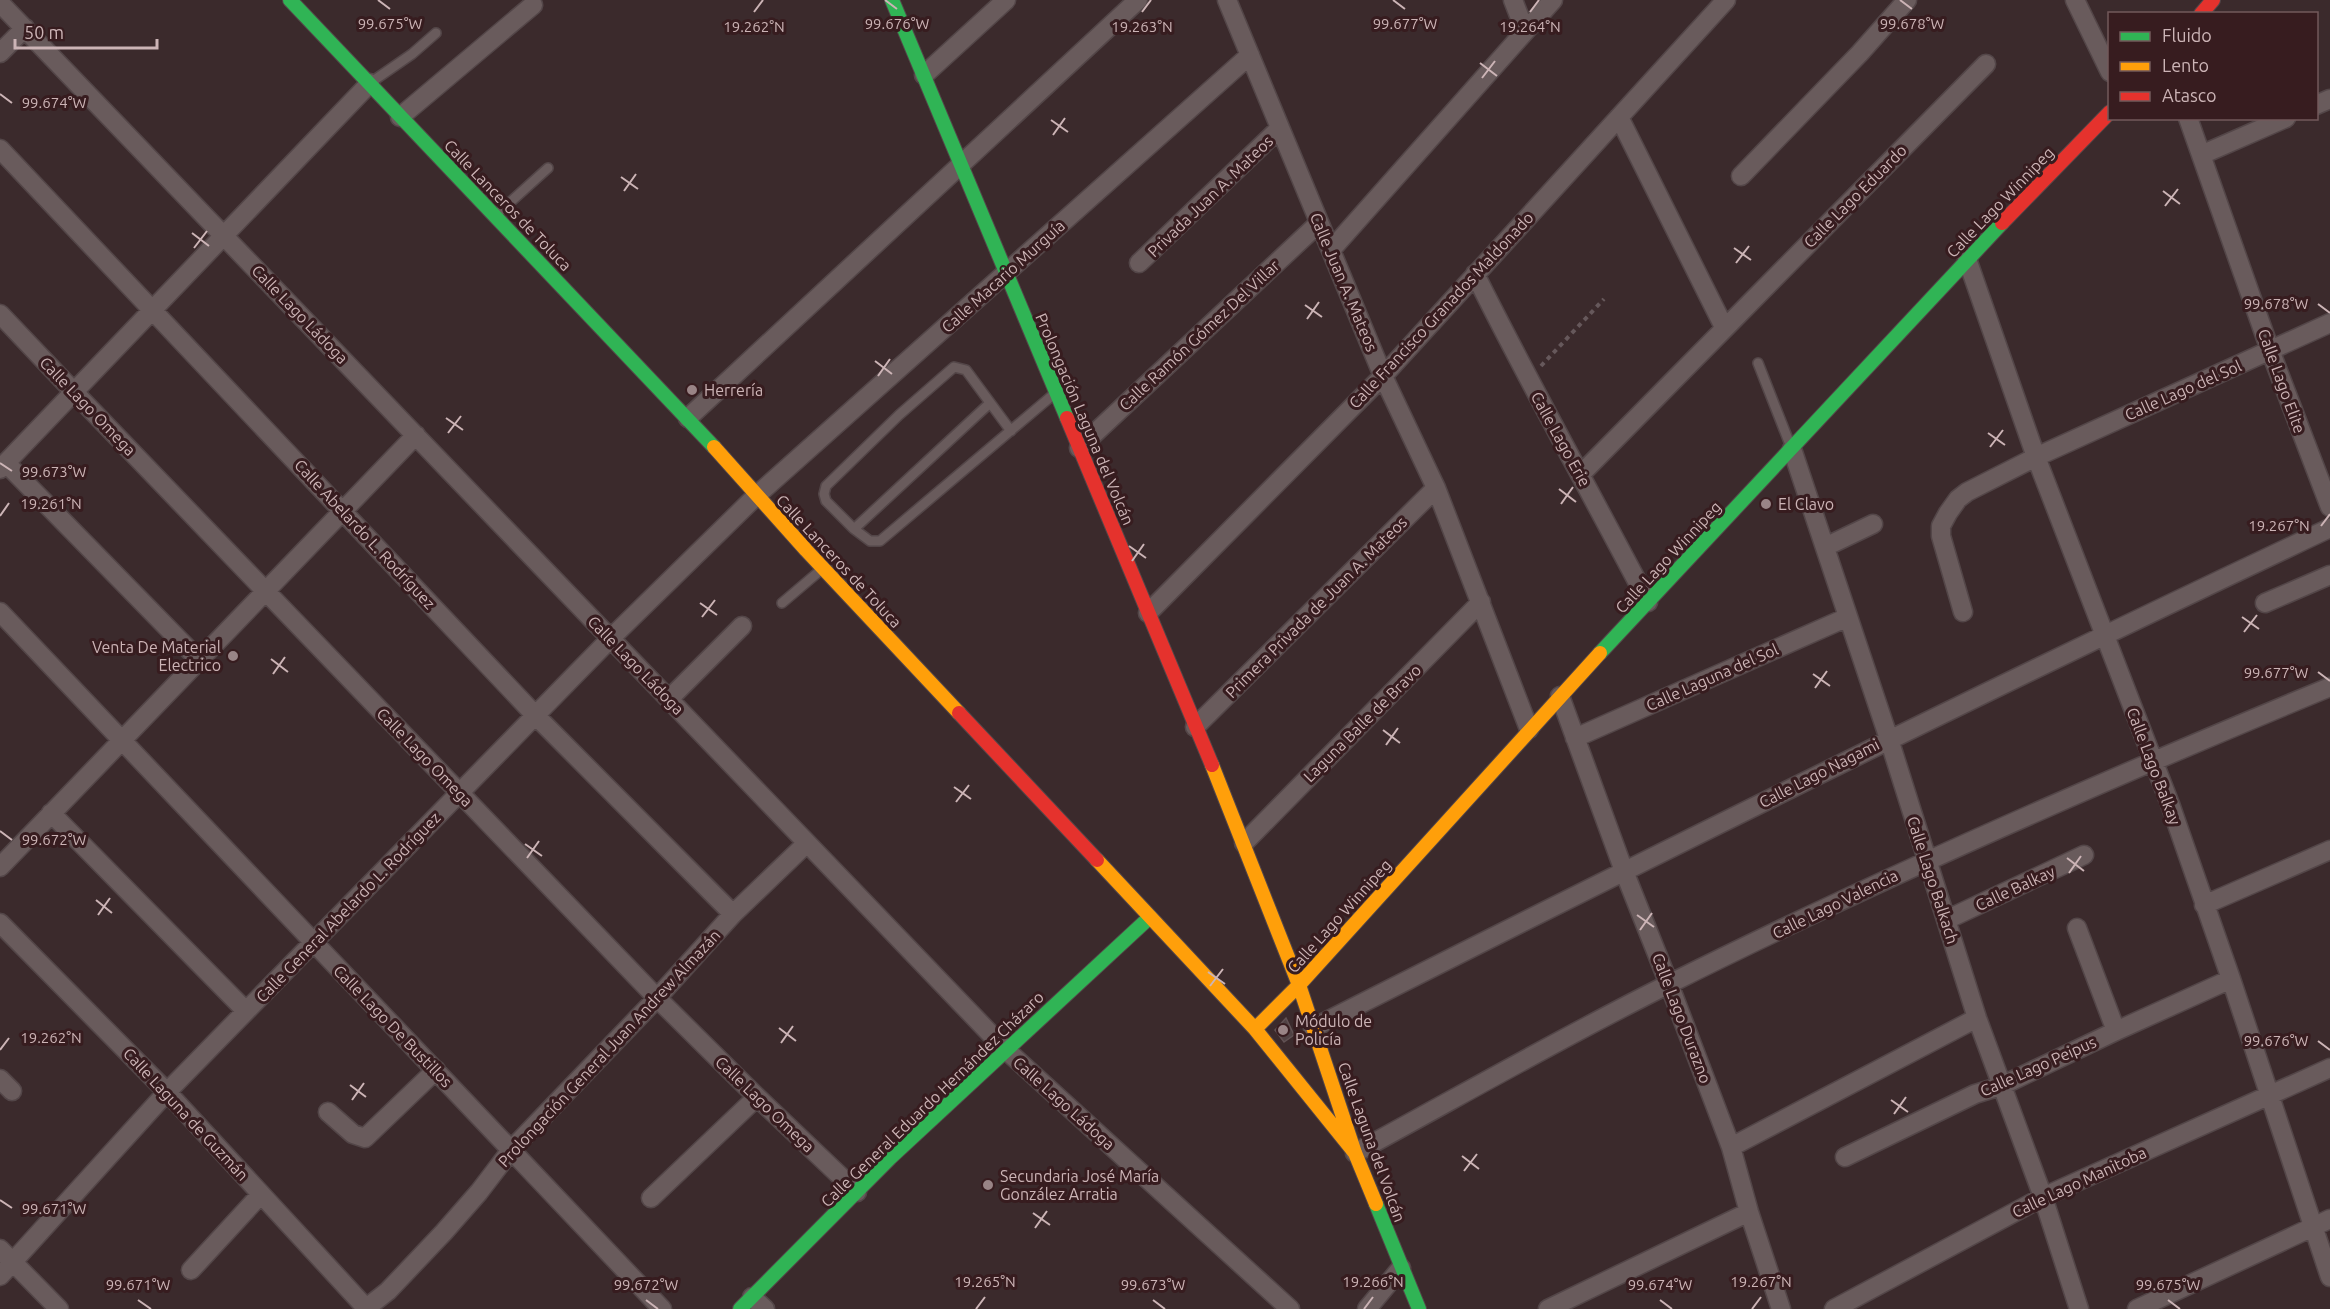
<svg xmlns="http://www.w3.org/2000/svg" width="2330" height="1309" font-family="Ubuntu,sans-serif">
<rect width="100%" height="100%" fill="#3b2a2c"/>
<path fill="#504244" stroke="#625254" stroke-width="1.5" d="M1286,1018L1294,1035L1284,1042L1275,1030Z"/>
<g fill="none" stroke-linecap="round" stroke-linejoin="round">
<g stroke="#534648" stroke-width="12">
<path id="lane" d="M370,83L412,54L436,33
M497,214L548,168
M1758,363L1791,447
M1011,431L966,370L954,367L899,415L826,486L824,494L826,501L854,529L870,541H880L1054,394
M854,529L990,403
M782,603L822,569"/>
</g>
<g stroke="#534648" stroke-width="21">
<path id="street" d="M1227,0L1383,376L1436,488L1529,729
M1513,0L1525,31
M2075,0L2110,72
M0,3L1005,1049L1290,1309
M0,53L25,28
M924,75L1006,0
M2316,105L2330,99
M400,117L533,5
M1619,117L1724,327
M2188,118L2270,350L2330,507
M0,149L535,715L733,914
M2201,155L2286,118
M1741,176L1860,53L1907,0
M1331,250L1553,0
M1967,259L2036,457L2170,804L2231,979L2330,1277
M1139,263L1280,128
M1475,274C1530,385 1591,493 1648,602
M0,314L74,392L657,998L757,1097L857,1192
M688,418L1138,0
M1079,448L1319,223
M1792,449L1889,739L1977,1018L2043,1197L2079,1309
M6,463L199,660
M0,469L370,83
M1581,474L1986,64
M1825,547L1873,524
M2265,603L2330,575
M0,612L662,1309
M1963,612L1941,536V526L1948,513L1958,499L1967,492L2036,457L2330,323
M1148,613L1383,376L1726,0
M1560,696L1624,871L1669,984L1731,1147L1749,1212L1781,1309
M669,699L742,626
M1195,727L1436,488
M1575,738L1848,617
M51,813L246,1011
M1244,843L1481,602
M0,867L416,435
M2204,905L2330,850
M1946,920L2084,855
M0,923L167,1092L367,1309
M2077,928L2116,1031
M1313,1028C1650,857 1988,689 2330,528
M0,1079L12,1091
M328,1112L353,1134L365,1138L436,1070
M1731,1147L1977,1018
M1355,1153C1460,1096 1564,1036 1671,983C1887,875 2107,779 2330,687
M1845,1157L1975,1094L2001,1086L2116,1031L2231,979
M651,1198L757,1097
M0,1249L59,1309
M191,1270L261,1194
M0,1276L167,1092L611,638L756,496L1250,55
M752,1297L765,1309
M365,1309L388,1291L444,1232L479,1192L511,1150L657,998L733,914L807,843
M1367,1309L1401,1268
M1548,1309L1749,1212
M1834,1309L2043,1197L2330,1068
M2137,1309L2330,1219"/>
</g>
<g stroke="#534648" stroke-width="16">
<path id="fast" d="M290,0L714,447
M892,0L1067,418
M1600,653L2002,223
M1376,1204L1419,1309
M740,1309L890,1158L1150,917"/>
</g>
<g stroke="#534648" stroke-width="16">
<path id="slow" d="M714,447L806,550L959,713
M1212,765L1299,985L1355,1153L1376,1204
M1097,860L1255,1029L1355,1153
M1255,1029L1299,985L1600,653"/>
</g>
<g stroke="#534648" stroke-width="16">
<path id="jam" d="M2201,14L2213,0
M2002,223L2110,112
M1067,418L1212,765
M959,713L1097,860"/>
</g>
<path stroke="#66585b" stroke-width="4" stroke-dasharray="4.5 4.5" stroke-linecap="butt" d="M1541,366L1604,299"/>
<use href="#lane" stroke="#695b5c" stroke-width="9"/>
<use href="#street" stroke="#695b5c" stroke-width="18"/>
<use href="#fast" stroke="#30b455" stroke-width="14"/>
<use href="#slow" stroke="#ff9f0a" stroke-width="14"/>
<use href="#jam" stroke="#e5322d" stroke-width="14"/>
</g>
<path fill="none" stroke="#ccb4b6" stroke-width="2" d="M378,0L390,9M885,0L897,9M1393,0L1405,9M1900,0L1912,9M754,12L763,0M1142,12L1151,0M1530,12L1539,0M1480,63L1497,76M1482,78L1495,61M0,94L12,103M1051,120L1068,132M1053,135L1065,118M621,177L638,189M624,191L636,174M2163,191L2180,204M2165,206L2178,189M192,233L209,246M194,248L207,231M1734,248L1751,260M1736,263L1749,246M2318,304L2330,313M1305,305L1322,317M1307,319L1319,302M875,361L892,374M878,376L890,359M446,418L463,430M448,433L461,416M1988,433L2005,445M1990,447L2003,430M0,463L12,471M1559,489L1576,502M1561,504L1573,487M0,516L9,503M2321,526L2330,514M1129,546L1146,558M1132,561L1144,544M700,603L717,615M702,617L715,600M2242,617L2259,629M2244,632L2257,615M271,659L288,672M2318,672L2330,681M273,674L285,657M1813,674L1830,686M1815,688L1827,671M1383,730L1400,743M1386,745L1398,728M954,787L971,799M956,802L969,785M0,831L12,840M525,844L542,856M527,858L539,841M2067,858L2084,871M2069,873L2081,856M96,900L112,913M98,915L110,898M1637,915L1654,927M1640,930L1652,913M1208,972L1225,984M1210,986L1223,969M779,1028L796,1041M2318,1041L2330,1050M781,1043L793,1026M0,1050L9,1038M350,1085L366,1097M352,1100L364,1083M1891,1100L1908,1112M1894,1114L1906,1097M1462,1156L1479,1169M1464,1171L1477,1154M0,1200L12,1208M1033,1213L1050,1225M1035,1228L1047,1211M138,1300L151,1309M646,1300L658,1309M1153,1300L1165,1309M1660,1300L1672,1309M2168,1300L2180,1309M976,1309L985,1297M1364,1309L1373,1297M1752,1309L1761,1297"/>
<g fill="#998486" stroke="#371c1f" stroke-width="2">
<circle cx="692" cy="390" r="6"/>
<circle cx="1766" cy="504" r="6"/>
<circle cx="233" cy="656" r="6"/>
<circle cx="1283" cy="1030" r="6"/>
<circle cx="988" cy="1185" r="6"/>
</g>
<g text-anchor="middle" stroke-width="6" stroke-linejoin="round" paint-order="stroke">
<g font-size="16" fill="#ccb4b6" stroke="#371c1f">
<text transform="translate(1210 196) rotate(-44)" y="6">Privada Juan A. Mateos</text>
<text transform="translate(1855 196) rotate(-45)" y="6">Calle Lago Eduardo</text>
<text transform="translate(2000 202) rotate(-46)" y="6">Calle Lago Winnipeg</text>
<text transform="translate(508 205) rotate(46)" y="6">Calle Lanceros de Toluca</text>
<text transform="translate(1003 276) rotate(-42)" y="6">Calle Macario Murguía</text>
<text transform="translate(1344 282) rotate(67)" y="6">Calle Juan A. Mateos</text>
<text transform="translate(1441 310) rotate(-47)" y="6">Calle Francisco Granados Maldonado</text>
<text transform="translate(300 314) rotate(46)" y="6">Calle Lago Ládoga</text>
<text transform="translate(1199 335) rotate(-43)" y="6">Calle Ramón Gómez Del Villar</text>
<text transform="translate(2282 381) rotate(70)" y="6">Calle Lago Elite</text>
<text transform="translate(2183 390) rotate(-24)" y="6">Calle Lago del Sol</text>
<text transform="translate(88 406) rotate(46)" y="6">Calle Lago Omega</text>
<text transform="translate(1085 419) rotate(67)" y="6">Prolongación Laguna del Volcán</text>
<text transform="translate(1561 439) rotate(61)" y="6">Calle Lago Erie</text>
<text transform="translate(365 534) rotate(47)" y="6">Calle Abelardo L. Rodríguez</text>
<text transform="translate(1668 557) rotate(-47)" y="6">Calle Lago Winnipeg</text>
<text transform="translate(839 561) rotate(47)" y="6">Calle Lanceros de Toluca</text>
<text transform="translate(1316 607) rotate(-45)" y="6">Primera Privada de Juan A. Mateos</text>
<text transform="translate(636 665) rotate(46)" y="6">Calle Lago Ládoga</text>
<text transform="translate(1712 677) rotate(-24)" y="6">Calle Laguna del Sol</text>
<text transform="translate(1362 723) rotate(-45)" y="6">Laguna Balle de Bravo</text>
<text transform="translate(425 757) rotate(46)" y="6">Calle Lago Omega</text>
<text transform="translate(2154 766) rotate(69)" y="6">Calle Lago Balkay</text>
<text transform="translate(1819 773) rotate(-27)" y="6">Calle Lago Nagami</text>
<text transform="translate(1933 880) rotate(72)" y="6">Calle Lago Balkach</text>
<text transform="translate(2015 888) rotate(-25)" y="6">Calle Balkay</text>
<text transform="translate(1835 904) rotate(-26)" y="6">Calle Lago Valencia</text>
<text transform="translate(348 907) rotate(-46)" y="6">Calle General Abelardo L. Rodríguez</text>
<text transform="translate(1339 916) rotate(-48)" y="6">Calle Lago Winnipeg</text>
<text transform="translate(1682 1018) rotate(69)" y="6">Calle Lago Durazno</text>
<text transform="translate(393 1026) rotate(46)" y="6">Calle Lago De Bustillos</text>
<text transform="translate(609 1048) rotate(-47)" y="6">Prolongación General Juan Andrew Almazán</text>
<text transform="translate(2038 1066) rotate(-24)" y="6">Calle Lago Peipus</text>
<text transform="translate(932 1099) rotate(-44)" y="6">Calle General Eduardo Hernández Cházaro</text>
<text transform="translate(1064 1103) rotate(42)" y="6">Calle Lago Ládoga</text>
<text transform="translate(765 1104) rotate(44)" y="6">Calle Lago Omega</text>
<text transform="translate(186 1114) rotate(47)" y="6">Calle Laguna de Guzmán</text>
<text transform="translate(1372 1142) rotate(70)" y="6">Calle Laguna del Volcán</text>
<text transform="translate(2079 1182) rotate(-25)" y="6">Calle Lago Manitoba</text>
</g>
<g font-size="16" fill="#ccb4b6" stroke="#371c1f" text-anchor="start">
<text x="704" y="396">Herrería</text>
<text x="1778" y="510">El Clavo</text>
<text x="221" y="653" text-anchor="end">Venta De Material<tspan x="221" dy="18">Electrico</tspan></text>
<text x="1295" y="1027">Módulo de<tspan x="1295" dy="18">Policía</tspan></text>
<text x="1000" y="1182">Secundaria José María<tspan x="1000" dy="18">González Arratia</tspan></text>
</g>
</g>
<g font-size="15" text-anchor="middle" fill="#ccb4b6" stroke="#371c1f" stroke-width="6" stroke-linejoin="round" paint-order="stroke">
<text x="897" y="29">99.676°W</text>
<text x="1912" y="29">99.678°W</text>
<text x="390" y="29">99.675°W</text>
<text x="1405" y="29">99.677°W</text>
<text x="754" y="32">19.262°N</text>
<text x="1142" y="32">19.263°N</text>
<text x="1530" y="32">19.264°N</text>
<text x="54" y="108">99.674°W</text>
<text x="2276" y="309">99.678°W</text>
<text x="54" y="477">99.673°W</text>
<text x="51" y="509">19.261°N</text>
<text x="2279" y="531">19.267°N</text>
<text x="2276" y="678">99.677°W</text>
<text x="54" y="845">99.672°W</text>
<text x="51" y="1043">19.262°N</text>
<text x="2276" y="1046">99.676°W</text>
<text x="54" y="1214">99.671°W</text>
<text x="985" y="1287">19.265°N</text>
<text x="1373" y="1287">19.266°N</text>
<text x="1761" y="1287">19.267°N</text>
<text x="138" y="1290">99.671°W</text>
<text x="646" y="1290">99.672°W</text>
<text x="1153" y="1290">99.673°W</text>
<text x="1660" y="1290">99.674°W</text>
<text x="2168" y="1290">99.675°W</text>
</g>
<rect x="2108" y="12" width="210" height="108" fill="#371c1f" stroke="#73595b" stroke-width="1.5"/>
<rect x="2120" y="32" width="30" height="9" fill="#30b455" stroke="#73595b" stroke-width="1.5"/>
<text x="2162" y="42" font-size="18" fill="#ccb4b6">Fluido</text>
<rect x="2120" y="62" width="30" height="9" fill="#ff9f0a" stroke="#73595b" stroke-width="1.5"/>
<text x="2162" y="72" font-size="18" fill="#ccb4b6">Lento</text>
<rect x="2120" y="92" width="30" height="9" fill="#e5322d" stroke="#73595b" stroke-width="1.5"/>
<text x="2162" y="102" font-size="18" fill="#ccb4b6">Atasco</text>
<path d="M15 39v9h142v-9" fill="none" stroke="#ccb4b6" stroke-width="3"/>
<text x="24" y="39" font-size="18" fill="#ccb4b6" stroke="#371c1f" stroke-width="4.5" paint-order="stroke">50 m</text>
</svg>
